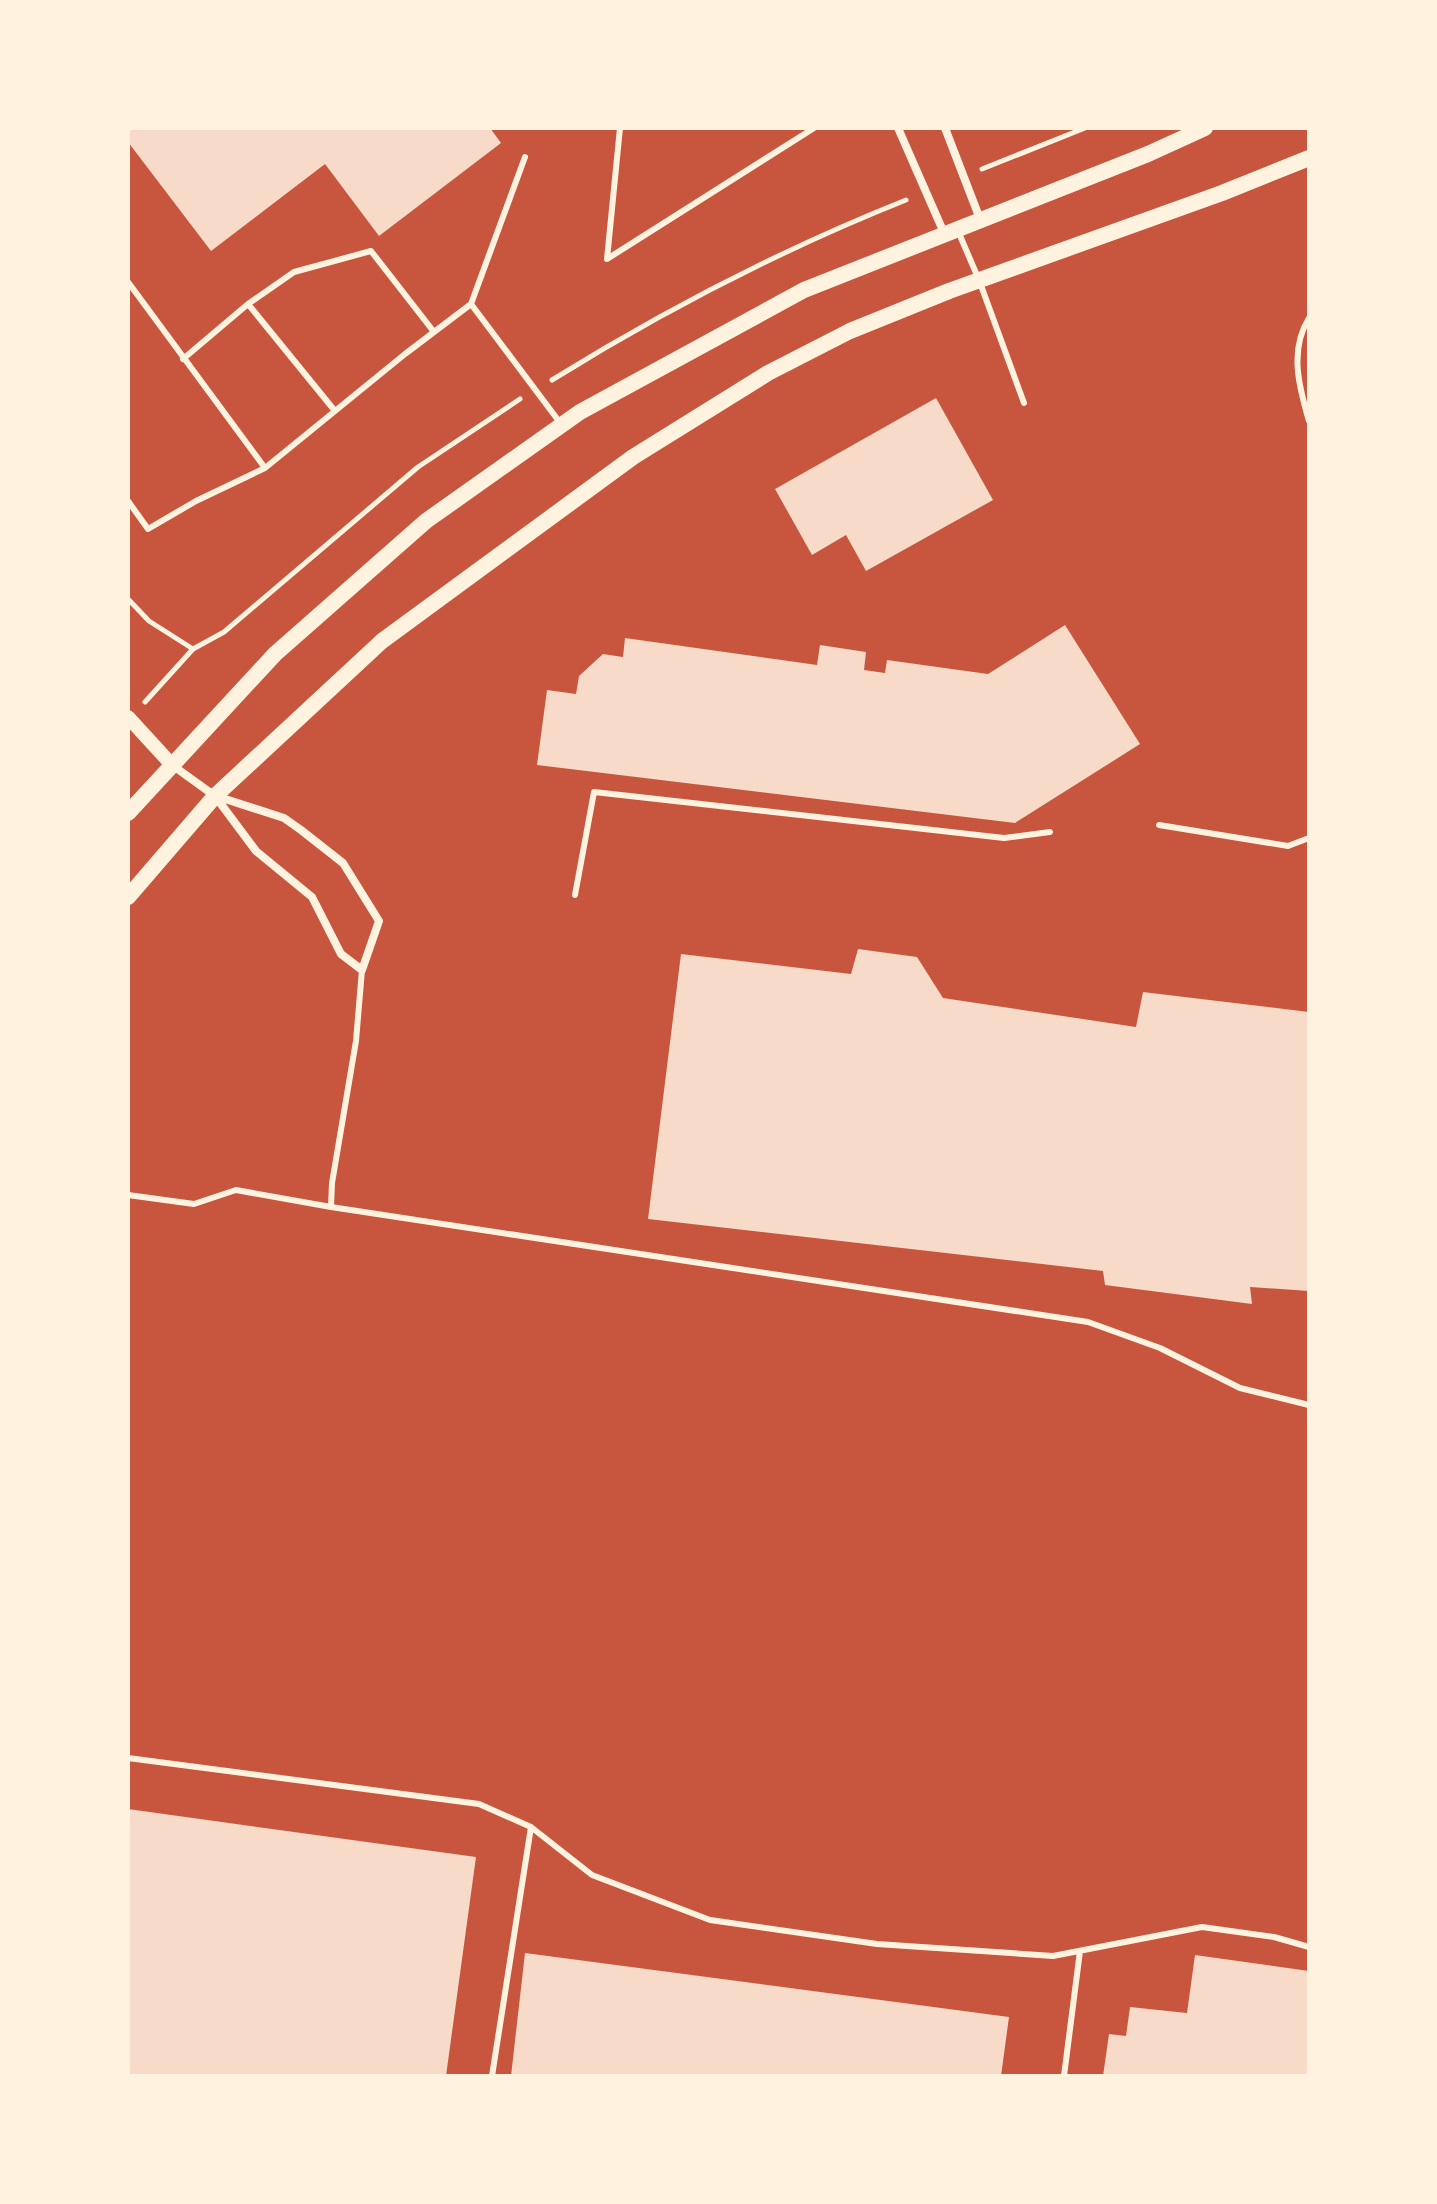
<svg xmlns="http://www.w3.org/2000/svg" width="1437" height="2204" font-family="'Crimson Pro',serif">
<rect width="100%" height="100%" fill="#c8553d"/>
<path fill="#f7dbc8" d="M128,128H490L501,143L379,236L325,164L211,251L128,142Z
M936,398L993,500L866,571L846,535L812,555L775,489Z
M1065,625L1140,744L1015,823L537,765L547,690L576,694L579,676L603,654L623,657L625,638L817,665L820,645L866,652L864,670L885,673L887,660L988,674Z
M858,949L917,957L943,998L1136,1027L1143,992L1309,1012V1291L1250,1287L1252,1304L1105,1285L1103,1271L648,1219L681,954L851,974Z
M128,1809L476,1857L446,2076H128Z
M525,1953L1009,2017L1001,2076H511Z
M1195,1955L1309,1971V2076H1103L1109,2034L1126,2036L1130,2007L1187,2013Z"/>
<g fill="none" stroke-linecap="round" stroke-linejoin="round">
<path stroke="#fff3e0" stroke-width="5" d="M982,169L1085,128
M552,380C665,310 783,249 906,200
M128,599L149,621L193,649L224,632L418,467L520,399
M145,702L193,649"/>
<path stroke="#fff3e0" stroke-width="6" d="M620,128L607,259L814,128
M958,231L979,280L1024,403
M128,282L265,468L405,354L471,304L561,424
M248,304L335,411
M471,304L525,157
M1309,318C1289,350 1299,387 1309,421
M183,359L248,304L294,272L371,251L434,332
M128,501L148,529L196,501L265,468
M1159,825L1288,846L1309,838
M575,895L594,792L1004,838L1050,832
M362,970L356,1041L332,1183L331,1207L1088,1322L1160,1348L1240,1388L1309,1405
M128,1195L194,1204L236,1190L331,1207
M128,1758L479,1804L531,1827L592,1875L710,1920L877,1944L1053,1956L1202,1927L1274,1937L1309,1947
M492,2076L531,1827
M1064,2076L1080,1951"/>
<path stroke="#fff3e0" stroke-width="8" d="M898,128L944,233
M945,128L980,219
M172,765L215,796L256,851L312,897L341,954L362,970L379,921L343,863L301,830L284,818L216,796"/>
<path stroke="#fff3e0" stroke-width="14" d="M128,717L172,765"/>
<path stroke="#fff3e0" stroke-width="16" d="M128,813L275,654L426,521L580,412L804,290L1148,154L1205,128
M128,897L215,796L382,641L633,457L768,373L850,331L949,291L1222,193L1309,158"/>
</g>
<rect width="1437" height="2204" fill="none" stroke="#fff3e0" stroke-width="260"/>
</svg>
